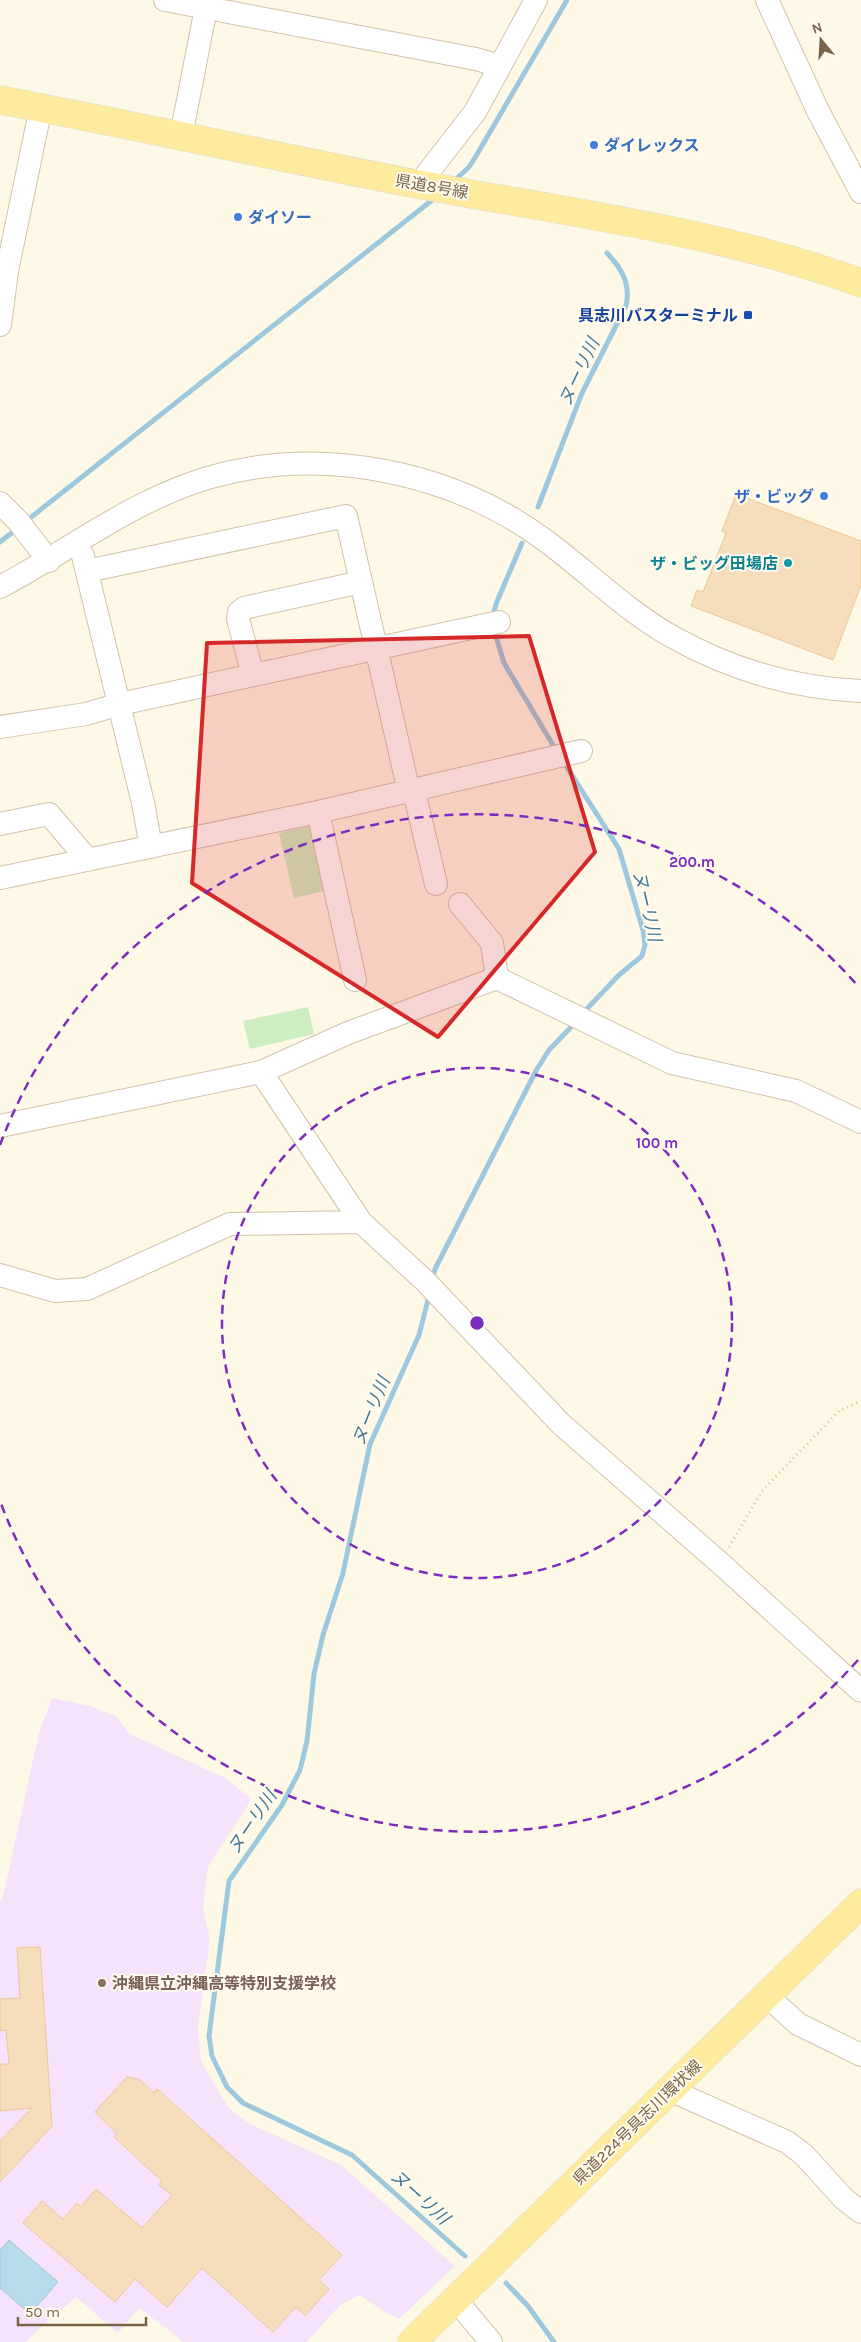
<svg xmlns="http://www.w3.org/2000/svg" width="861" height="2342" font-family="Karla,'Noto Sans JP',sans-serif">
<rect width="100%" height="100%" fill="#fef9e6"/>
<path fill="#f6e3fb" d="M52,1698L91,1706L117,1717L130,1734L225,1778L252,1799L208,1867L203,1907L210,1940L198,2027L201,2061L228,2107L250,2124L341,2165L455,2266L399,2319L383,2311L360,2295L340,2305L307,2342H184L139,2308L118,2333L76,2297L25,2342H0V1902L3,1896L39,1733Z"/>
<path fill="#cdeec3" d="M309,826L324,891L294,898L279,833Z
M308,1007L314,1034L250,1049L243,1021Z"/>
<path fill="#b8dbea" stroke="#9dc8dd" d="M9,2240L58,2282L30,2314L0,2288V2250Z"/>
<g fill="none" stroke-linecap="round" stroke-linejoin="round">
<path stroke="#9dc8dd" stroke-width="5" d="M454,181L469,167L476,156L567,0
M538,507L582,393L626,306C631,284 622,269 607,253
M25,522L436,197
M0,542L17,529
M493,616L496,604L522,543
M494,630L504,663L556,750
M563,761L619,849L643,930L645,945L642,956L619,975L582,1014
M433,1278L435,1269L537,1069L549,1050L575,1023
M429,1296L419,1335L370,1444L343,1573L323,1635L314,1674L307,1741L300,1770L282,1805L229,1881L209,2036L212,2056L227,2087L243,2103L352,2155L465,2256
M506,2283L528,2306L554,2342"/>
</g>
<path fill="#f6ddbb" stroke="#ebc79a" d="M736,494L861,541V585L833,660L691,606L697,590L703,592L726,533L722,531Z
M40,1947L52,2126L0,2182V2141L32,2108L0,2111V2064H9L6,2030L1,2031L0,2027V1999L20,1998L17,1948Z
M127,2077L139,2079L154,2093L157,2089L342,2255L319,2280L329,2289L305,2316L296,2307L273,2332L202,2268L167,2307L135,2279L115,2302L23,2223L42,2201L63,2219L77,2203L81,2207L96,2189L142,2228L172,2195L159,2185L162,2181L114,2137L117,2134L95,2112Z"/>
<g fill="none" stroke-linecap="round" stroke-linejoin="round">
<g stroke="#d2c2aa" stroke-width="24">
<path id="minor" d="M165,0L476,59L500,66
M767,0L818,111L861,192
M181,136L206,8
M419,184L475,112L536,0
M0,270L7,271L0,325
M7,271L41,107
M0,503L18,521L49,561
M83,556L143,803L151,847
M87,571L346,516L409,792
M0,587C70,550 134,499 211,477C323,445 453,472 546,541C588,572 625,610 671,636C731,670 792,688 861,691
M253,675L238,619L239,612L244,608L361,582
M0,727L86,714L120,704L499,622
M414,791L436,884
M318,812L355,980
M0,824L49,814L88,860
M0,878L318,812L581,751
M460,904L492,943L497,978
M261,1072L361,1222L425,1281L561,1424L720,1563L861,1691
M0,1126L261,1072L348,1033L497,978L672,1063L796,1091L861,1122
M0,1275L55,1291L87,1289L230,1224L361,1222
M766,1995L798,2024L861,2055
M670,2090L787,2142L804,2155L844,2199L861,2212
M455,2299L491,2342"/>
</g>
<g stroke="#dfdad3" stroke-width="29">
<path id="major" d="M0,100C139,126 277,157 416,184C565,212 719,231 861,283
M412,2342L861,1903"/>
</g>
<path stroke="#dcc19e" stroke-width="3" stroke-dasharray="1 4" stroke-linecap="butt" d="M729,1547L762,1491L839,1411L861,1401"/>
<use href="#minor" stroke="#fff" stroke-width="22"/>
<use href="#major" stroke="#ffeb9d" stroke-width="28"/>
</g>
<path fill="#d62828" fill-opacity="0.2" stroke="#d62828" stroke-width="4" stroke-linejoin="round" d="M529,636L595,852L438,1037L192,883L207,643Z"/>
<g fill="none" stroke="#7b2cbf" stroke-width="2.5" stroke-dasharray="9 6">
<circle cx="477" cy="1323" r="255"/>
<path d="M858 1660A509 509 0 0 1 0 1501M0 1145A509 509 0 0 1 858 986"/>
</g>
<g fill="#3f7fe0" stroke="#fffbef" stroke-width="2">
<circle cx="594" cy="145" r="5"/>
<circle cx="238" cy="217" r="5"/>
<circle cx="824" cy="496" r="5"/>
</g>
<rect fill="#1a4fb4" stroke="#fffbef" stroke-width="2" x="743" y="310" width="10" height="10" rx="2.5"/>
<circle fill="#0f9aa8" stroke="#fffbef" stroke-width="2" cx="788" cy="563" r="5"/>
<circle fill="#8d6e63" stroke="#fffbef" stroke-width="2" cx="102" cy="1983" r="5"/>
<g text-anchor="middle" stroke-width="4" stroke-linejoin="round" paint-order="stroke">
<g font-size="16" font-weight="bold" fill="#366cbe" stroke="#fffbef" text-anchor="start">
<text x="604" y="151">ダイレックス</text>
<text x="248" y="223">ダイソー</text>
<text x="814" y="502" text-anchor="end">ザ・ビッグ</text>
</g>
<g font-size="16" fill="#7b6348" stroke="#fffbef">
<text transform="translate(432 186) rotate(10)" y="6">県道8号線</text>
<text transform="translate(637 2122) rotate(-44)" y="6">県道224号具志川環状線</text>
</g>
<g font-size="16" font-weight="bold" fill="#164399" stroke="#fffbef" text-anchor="end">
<text x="738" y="321">具志川バスターミナル</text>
</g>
<g font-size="16" font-weight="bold" fill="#0d838f" stroke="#fffbef" text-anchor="end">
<text x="778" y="569">ザ・ビッグ田場店</text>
</g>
<g font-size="16" font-weight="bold" fill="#785e54" stroke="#fffbef" text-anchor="start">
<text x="112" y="1989">沖縄県立沖縄高等特別支援学校</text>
</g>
<g font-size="18" font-style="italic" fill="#427a98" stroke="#fffbef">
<text transform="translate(579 372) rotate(-65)" y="6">ヌーリ川</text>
<text transform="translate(647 906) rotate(77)" y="6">ヌーリ川</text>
<text transform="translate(371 1411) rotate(-68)" y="6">ヌーリ川</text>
<text transform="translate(252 1822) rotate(-56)" y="6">ヌーリ川</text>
<text transform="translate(420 2197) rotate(42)" y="6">ヌーリ川</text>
</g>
</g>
<circle cx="477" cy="1323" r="8" fill="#7b2cbf" stroke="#fffbef" stroke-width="2.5"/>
<g font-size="15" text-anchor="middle" font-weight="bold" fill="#7b2cbf" stroke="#fffbef" stroke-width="4" stroke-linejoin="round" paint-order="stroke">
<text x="692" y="867">200 m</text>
<text x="657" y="1148">100 m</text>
</g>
<g transform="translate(821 40) rotate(342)" stroke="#fffbef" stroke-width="4" paint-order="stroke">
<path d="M0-4L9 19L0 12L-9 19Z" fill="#7b6348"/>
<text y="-8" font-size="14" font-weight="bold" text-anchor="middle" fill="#7b6348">N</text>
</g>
<path d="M18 2317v8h128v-8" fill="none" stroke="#7b6348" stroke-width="2.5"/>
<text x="25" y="2317" font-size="15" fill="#7b6348" stroke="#fffbef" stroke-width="4" paint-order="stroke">50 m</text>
</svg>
